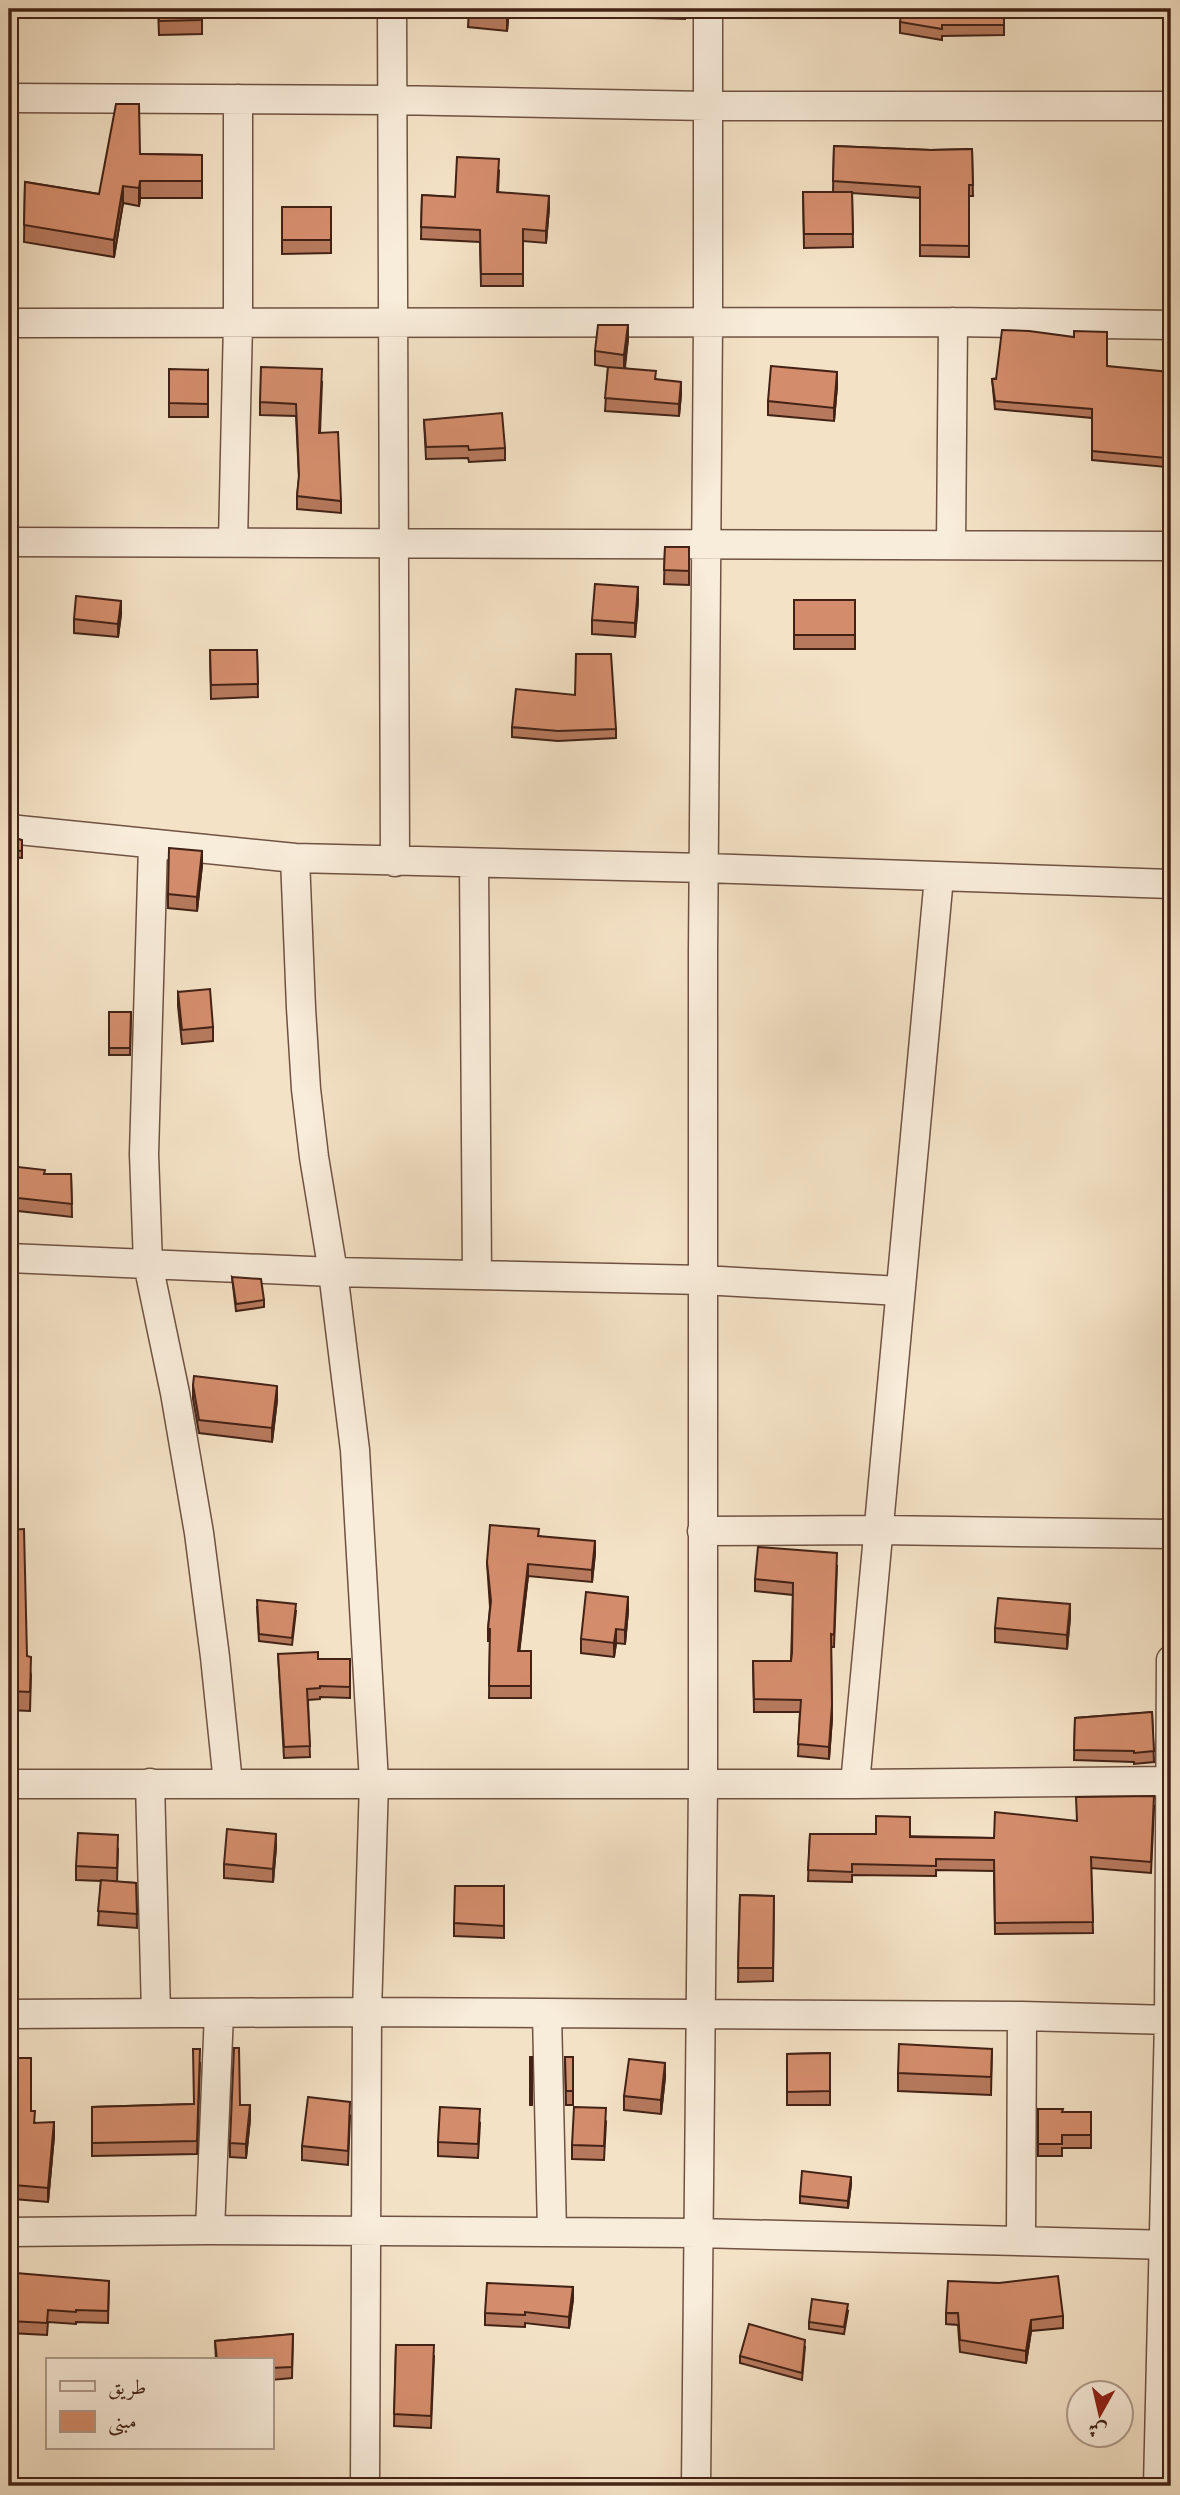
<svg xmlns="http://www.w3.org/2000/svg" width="1180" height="2495" font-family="'Libre Caslon Text',Amiri,serif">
<rect width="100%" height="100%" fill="#f4e2c6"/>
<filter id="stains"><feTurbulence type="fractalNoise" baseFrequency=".00286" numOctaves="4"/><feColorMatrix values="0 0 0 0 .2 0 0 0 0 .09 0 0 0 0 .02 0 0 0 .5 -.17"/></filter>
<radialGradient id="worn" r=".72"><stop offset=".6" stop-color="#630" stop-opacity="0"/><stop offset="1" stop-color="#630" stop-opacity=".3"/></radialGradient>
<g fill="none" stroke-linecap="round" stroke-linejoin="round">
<g stroke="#6f5242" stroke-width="31">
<path id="street" d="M392,9L395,862
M9,98L391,100L707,106H1171
M9,323L953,322L1171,325
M233,541L238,323V99
M9,542L1171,546
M951,545L953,322
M9,829L295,858L704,868L1171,884
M153,845L144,1154L148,1264L175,1393L199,1533L215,1657L228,1783
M295,858L301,1008L306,1089L314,1157L333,1272L355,1450L374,1782L367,2012L365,2486
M474,863L477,1275
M9,1258L333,1272L703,1280L900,1291
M702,1531L878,1530L1171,1534
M150,1783L156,2013
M9,1784H855L1171,1781
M855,1784L939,877
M9,2014L367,2012L1022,2016L1171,2020
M547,2014L552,2232
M210,2230L219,2013
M9,2232L210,2230L698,2233L1171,2245
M1021,2240L1022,2016
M696,2486L703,1783V952L708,323V9
M1158,2486L1169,2020L1171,1660"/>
</g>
<use href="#street" stroke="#f8ecda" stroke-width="28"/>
</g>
<path fill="#b6795d" stroke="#432216" stroke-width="2" d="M158,9H202V34L159,35Z
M469,9H509L507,31L468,27Z
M649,9H685V19L649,18Z
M1004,9V35L942,36V40L900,33V22Z
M834,146L931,150L972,149L973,196H969V257L920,256V198L852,193L853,247L804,248L803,192H833Z
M140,154L202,155V198H140L139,206L123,203L114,257L24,242L25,182L99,194Z
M499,171L498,192L549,208L546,243L523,241V286H481L480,242L421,239L422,195L455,197Z
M282,207H331V253L282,254Z
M628,339L625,368L656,379L681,394L679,416L605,411L608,367L595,365V351Z
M1107,366L1170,381L1166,422L1170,431L1166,467L1092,460V418L995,409L992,379Z
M208,370V417H169V403Z
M322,382L320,433L341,501V513L297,509V496L299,478L296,416L260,415V402Z
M837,386L834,421L768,415V401Z
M424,420L505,448V460L469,462L468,458L426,459Z
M665,547H689V585L664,584Z
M794,600H855V649H794Z
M638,601L635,637L592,634V620Z
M121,614L118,637L74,633V619Z
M210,650H257L258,697L211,699Z
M512,727L616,729V738L558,741L512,737Z
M9,837L22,840V858L9,857Z
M202,865L197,911L168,908V894Z
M178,992L213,1027V1041L182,1044L178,1006Z
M109,1012H131L130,1055H109Z
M9,1166L45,1174H71L72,1217L9,1210Z
M232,1277L264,1300V1307L236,1311Z
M193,1385L277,1400L272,1442L199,1433L193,1399Z
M9,1530L27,1656L31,1675L30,1711L9,1710Z
M539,1536L595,1553L592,1582L528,1576L519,1651H531V1698H489L490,1641H488V1629L490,1607L487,1562Z
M837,1566L834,1647H831L832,1718L829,1759L798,1756L800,1712H754L753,1661H791L793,1595L755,1591V1579Z
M257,1607L296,1611L292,1645L259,1641Z
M628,1611L625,1644L616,1643L614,1657L581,1653V1639Z
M1070,1618L1067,1649L995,1642V1628Z
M278,1654L318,1659H350V1698L320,1697V1699L308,1700L310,1757L284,1758Z
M1152,1712L1154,1762L1134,1764V1762L1074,1760L1075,1718Z
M1154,1806L1151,1873L1091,1868L1093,1933L995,1934L994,1871L936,1870V1876L852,1875V1882L808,1881L810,1834L994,1838L1076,1821Z
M276,1847L273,1882L224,1878V1864Z
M118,1849L117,1882L136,1883L137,1928L98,1925L101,1881L76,1880V1866Z
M504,1886V1938L454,1936V1923Z
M740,1895L774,1896L773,1981L738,1982Z
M992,2049L991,2095L898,2091V2073Z
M830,2053V2105H787V2054Z
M530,2057H532V2105H530Z
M565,2057H573V2105H566Z
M9,2058L35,2123L54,2136L48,2202L14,2199V2185L16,2158L9,2157Z
M200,2062L197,2154L92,2156V2107L194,2104Z
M665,2077L661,2114L624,2110V2096Z
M240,2105L250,2119L246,2158L230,2157V2143Z
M1038,2109L1062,2112H1091V2148H1062V2156H1038Z
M350,2116L348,2165L302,2160V2146Z
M606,2122L604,2160L572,2159V2145Z
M480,2123L478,2158L438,2156V2142Z
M851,2184L848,2208L800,2203V2196Z
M109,2281L108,2323L76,2322V2324L48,2322L47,2335L9,2333V2287Z
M573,2299L569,2328L525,2323V2327L485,2325V2313Z
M848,2311L844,2334L809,2329V2322Z
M946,2313L1063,2316V2328L1031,2331L1026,2363L960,2352L958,2325L946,2324Z
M293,2334L292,2378L271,2380V2360H216L215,2341Z
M396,2345L434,2356L431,2428L394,2426Z
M805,2347L802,2380L740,2363V2356Z"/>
<path fill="#94634c" stroke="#432216" stroke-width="2" d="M508,9H509L507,31V18Z
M140,181V198L139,206V188Z
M123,186V203L114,257V240Z
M549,196V208L546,243V231Z
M11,198V210L9,216V204Z
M628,325V339L624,369V355Z
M837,372V386L834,421V408Z
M681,382V394L679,416V404Z
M1170,422V431L1166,467V458Z
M638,587V601L635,637V623Z
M121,601V614L118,637V624Z
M202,851V865L197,911V897Z
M277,1386V1400L272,1442V1428Z
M595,1541V1553L592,1582V1570Z
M528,1564V1576L518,1663V1651Z
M628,1597V1611L625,1644V1630Z
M1070,1604V1618L1067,1649V1635Z
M616,1629V1643L614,1657V1643Z
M832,1705V1718L829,1759V1747Z
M276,1834V1847L273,1882V1869Z
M665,2063V2077L661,2114V2100Z
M250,2105V2119L246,2158V2144Z
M54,2122V2136L48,2202V2188Z
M851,2177V2184L848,2208V2201Z
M573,2287V2299L569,2328V2317Z
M1031,2320V2331L1026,2363V2351Z"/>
<path fill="#d48d6c" stroke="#432216" stroke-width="2" d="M159,9H202V20L159,21Z
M469,9H508L507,18L468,13Z
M649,9H685V12L649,11Z
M902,9H1004V25H942V29L900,22Z
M116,104H139L140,154L202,155V181H140L139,188L123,186L114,240L24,225L25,182L99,194Z
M834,146L931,150L972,149L973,185H969V246L920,245V187L833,181Z
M457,157L499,159L497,192L549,196L546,231L523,229V274H481L480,230L421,227L422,195L455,197Z
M803,192H852L853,234H804Z
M282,207H331V240H282Z
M598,325H628L624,355L595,351Z
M1002,330L1029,331L1074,337V331L1107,332V366L1170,372L1165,422H1170L1166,458L1092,451V409L995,401L992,379H996Z
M771,366L837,372L834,408L768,401Z
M261,367L322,369L319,433L338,432L341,501L297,496L299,475L296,404L260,402Z
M608,367L656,371L655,379L681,382L679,404L605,398Z
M169,369L208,370V404L169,403Z
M502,413L505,448L469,450L468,446L426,447L424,420Z
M665,547H689V571L664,570Z
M595,584L638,587L635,623L592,620Z
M76,596L121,601L118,624L74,619Z
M794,600H855V635H794Z
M210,650H257L258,684L211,685Z
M576,654H611L616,729L558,731L512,727L516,689L575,695Z
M9,837L22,840V851L9,850Z
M169,848L202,851L197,897L168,894Z
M210,989L213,1027L182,1030L178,992Z
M109,1012H131L130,1048H109Z
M9,1166L45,1170L44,1174H71L72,1204L9,1197Z
M232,1277L261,1279L264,1300L236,1304Z
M194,1376L277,1386L272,1428L199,1420L193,1385Z
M490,1525L539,1529L538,1536L595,1541L592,1570L528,1564L518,1651H531V1686H489L490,1629H488L491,1601L487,1562Z
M24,1529L27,1656L31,1657L30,1692L9,1691V1530Z
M758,1547L837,1553L834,1635L831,1634L832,1705L829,1747L798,1744L801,1700L754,1699L753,1661H791L792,1653L793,1583L755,1579Z
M586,1592L628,1597L625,1630L616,1629L614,1643L581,1639Z
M998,1598L1070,1604L1067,1635L995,1628Z
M257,1600L296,1604L292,1638L259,1634Z
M318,1652V1659H350V1687L320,1686V1688L307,1689L310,1746L284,1747L278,1654Z
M1152,1712L1154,1751L1134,1753V1751L1074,1750L1075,1718Z
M1154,1796L1151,1862L1091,1857L1093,1922L995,1923L994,1860L936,1859V1866L852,1864V1872L808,1870L810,1834H876V1816L910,1817V1837L994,1838L995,1812L1077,1821L1076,1797Z
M227,1829L276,1834L273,1869L224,1864Z
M78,1833L118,1835L117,1868L76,1866Z
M101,1880L136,1883L137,1914L98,1911Z
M455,1886H504V1926L454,1923Z
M740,1895L774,1896L773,1968H738Z
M899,2044L992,2049L991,2077L898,2073Z
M234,2048H239L240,2105H250L246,2144L230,2143Z
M193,2049H200L197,2141L92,2143V2107L194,2104Z
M830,2053V2091L787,2092V2054Z
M530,2057H532V2091H530Z
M565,2057H573V2091H566Z
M9,2058H31V2111H35L34,2123L54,2122L48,2188L14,2185L18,2144L9,2143Z
M629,2059L665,2063L661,2100L624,2096Z
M308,2097L350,2102L348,2151L302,2146Z
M440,2107L480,2109L478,2144L438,2142Z
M574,2107L606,2108L604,2146L572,2145Z
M1038,2109H1063L1062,2112H1091V2135H1062V2144H1038Z
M802,2171L851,2177L848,2201L800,2196Z
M16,2273L109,2281L108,2311L76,2310V2312L48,2310L47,2323L9,2321V2287H11V2282L15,2283Z
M1058,2276L1063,2316L1031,2320L1026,2351L960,2340L958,2313H946L948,2281L999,2283Z
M487,2283L573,2287L569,2317L525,2312V2315L485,2313Z
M812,2299L848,2304L844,2327L809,2322Z
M749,2324L805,2340L802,2373L740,2356Z
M293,2334L292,2367L271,2368V2360H217L215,2341Z
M396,2345H434L431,2416L394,2414Z"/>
<rect width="1180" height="2495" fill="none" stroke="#f4e2c6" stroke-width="35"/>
<rect x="10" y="10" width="1159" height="2474" fill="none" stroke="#432216" stroke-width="3.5"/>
<rect x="18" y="18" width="1145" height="2460" fill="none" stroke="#432216" stroke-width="2"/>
<rect x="46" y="2358" width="228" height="91" fill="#f8ecda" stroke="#b09b8c" stroke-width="2"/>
<rect x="60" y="2381" width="35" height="10" fill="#f8ecda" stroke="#b09b8c" stroke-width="2"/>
<text x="108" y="2394" font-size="21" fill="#432216">طريق</text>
<rect x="60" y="2411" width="35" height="21" fill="#d48d6c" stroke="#b09b8c" stroke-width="2"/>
<text x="108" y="2428" font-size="21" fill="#432216">مبنى</text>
<g transform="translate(1100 2414) rotate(188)"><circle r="33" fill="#f8ecda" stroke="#b09b8c" stroke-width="2"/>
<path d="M0-5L12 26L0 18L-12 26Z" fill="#8f2418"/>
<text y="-10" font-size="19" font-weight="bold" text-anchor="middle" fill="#432216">ش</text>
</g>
<rect width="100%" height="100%" filter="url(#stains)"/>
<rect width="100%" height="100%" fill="url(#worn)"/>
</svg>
